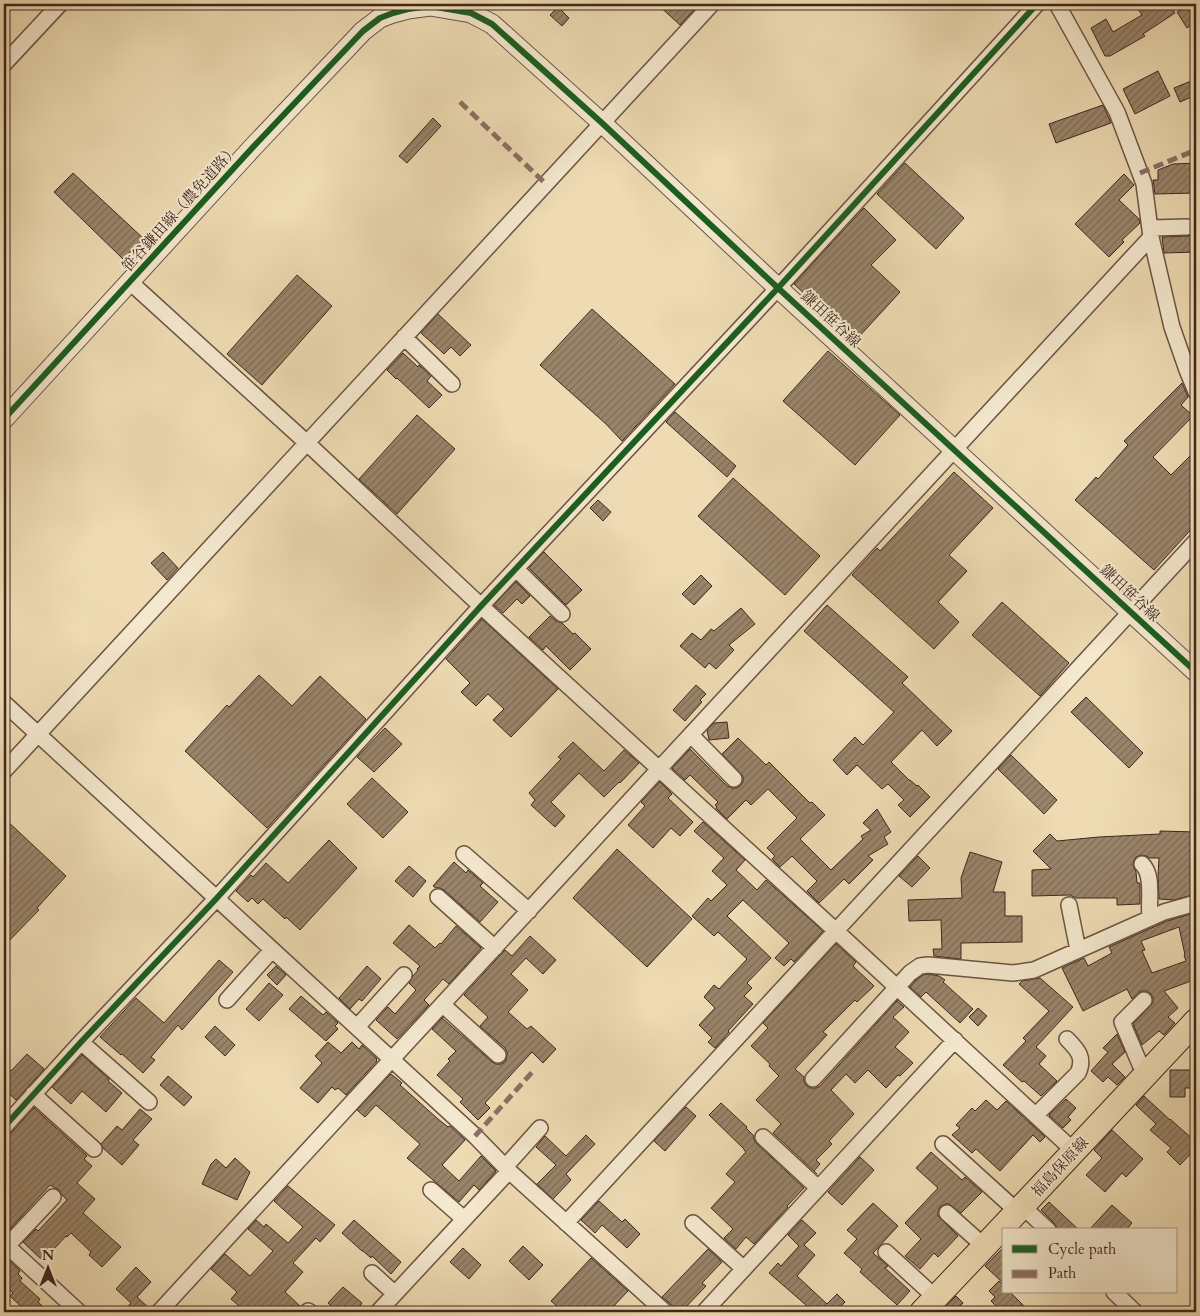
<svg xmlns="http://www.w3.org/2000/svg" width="1200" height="1316" font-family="Cardo,'Noto Serif JP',serif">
<defs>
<pattern id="building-hatch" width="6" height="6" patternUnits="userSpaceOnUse" patternTransform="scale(1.25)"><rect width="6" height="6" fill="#9a856b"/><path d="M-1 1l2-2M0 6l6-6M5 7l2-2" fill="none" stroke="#7f6d57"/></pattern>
</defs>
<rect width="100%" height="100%" fill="#eedbb3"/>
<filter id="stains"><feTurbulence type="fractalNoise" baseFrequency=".004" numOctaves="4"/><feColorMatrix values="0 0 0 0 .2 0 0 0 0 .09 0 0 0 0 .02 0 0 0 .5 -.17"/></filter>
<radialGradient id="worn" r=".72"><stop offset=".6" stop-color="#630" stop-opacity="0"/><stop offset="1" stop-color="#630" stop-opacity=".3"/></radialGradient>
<path fill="url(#building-hatch)" stroke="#3f271e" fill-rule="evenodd" d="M657,4H699L680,25Z
M1147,4H1169L1175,13L1143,34L1145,36L1110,56H1105L1091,28L1106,19L1113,32L1142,15L1138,9Z
M1190,4H1196V22L1187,28L1177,12Z
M558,7L569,18L562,26L550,15Z
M1158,71L1170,96L1135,114L1123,89Z
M1196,79V95L1180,102L1174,88Z
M1103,105L1111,123L1056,143L1049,124Z
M433,118L441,126L407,163L399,156Z
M905,163L964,218L936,249L877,194Z
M1196,163V193L1155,194L1153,180H1158V170L1173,164Z
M73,173L144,239L123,259L54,192Z
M1124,174L1134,185L1119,200L1139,219L1140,223L1122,240L1124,242L1109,257L1075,224Z
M864,208L896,240L871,265L900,292L856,340L822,308L821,309L794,284Z
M1195,232H1196V252L1164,253L1162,237L1188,236L1191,235Z
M297,275L332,306L262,385L227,354Z
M592,309L675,384L622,441L606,424L540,365Z
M438,314L471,345L460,356L451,347L444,354L421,333Z
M828,351L900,415L855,465L783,401Z
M403,353L418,367L419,365L431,376L427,381L442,395L429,408L397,378L396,379L387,370Z
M1182,383L1188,397L1181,405L1193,416L1153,457L1171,475L1196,450V524L1154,570L1075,500L1096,477L1098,479L1128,445L1124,441Z
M675,412L736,466L727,477L666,422Z
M417,415L455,449L397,514L359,479Z
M954,472L993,508L949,555L967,571L938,602L959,622L934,649L852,575L877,548L880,551Z
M733,478L820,556L785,595L698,516Z
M598,500L611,512L603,521L590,508Z
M163,552L178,568L167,580L151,563Z
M544,552L582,590L566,605L529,568Z
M701,575L712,586L694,605L682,594Z
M516,582L530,596L522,604L517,599L503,613L494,605Z
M1002,602L1069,663L1040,696L972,635Z
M827,605L908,677L902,683L952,731L937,746L922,730L891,762L909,780H910L917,786L918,785L930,797L910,817L898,805L904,800L888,784L882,789L857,765L847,775L833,760L855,737L863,745L894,712L804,631Z
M741,608L755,624L729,645L734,650L716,669L709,663L705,668L680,646L692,633L701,640L711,629L714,631Z
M550,616L556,621L562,623L573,634L575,633L591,649L570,670L546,646L543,650L529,637Z
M482,619L558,689L511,737L493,720L504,709L488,694L476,706L461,692L470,683L446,659Z
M259,675L292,706L320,676L366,719L267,828L185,751L227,705L229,707Z
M696,685L706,694L700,700L702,702L685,721L673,710Z
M1086,697L1143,753L1129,768L1071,712Z
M727,722L729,738L709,740L707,730L714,723Z
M385,728L402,744L374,772L357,757Z
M738,738L766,765L769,762L810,803L812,802L825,815L800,839L831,870L863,839L861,836L871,830L863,823L877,809L891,832L884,837L888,844L868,856L873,860L849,884L844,879L819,903L807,891L817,881L792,856L780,867L772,859L775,856L767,848L797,818L768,789L751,805L746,800L727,819L716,808L717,807L715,805L718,802L690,775L685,780L672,768L690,749L727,786L732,788H737L740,786L743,782V776L722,754Z
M573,742L604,771L624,750L639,763L620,783L619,782L604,797L579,773L551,802L565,816L555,827L531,805L535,800L529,793L561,759L558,757Z
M1011,755L1057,800L1044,814L998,769Z
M372,778L408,812L383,838L347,804Z
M660,782L672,794L668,798L693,822L680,836L671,828L653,848L628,825L645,806L641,802Z
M4,818L66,876L37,908L39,910L4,946V860L9,854L4,849Z
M703,822L745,860L736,870L757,890L766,880L823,931L794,962L791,959L784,966L775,958L789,943L743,900L727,916L771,958L747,983L752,988L744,996L753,1004L728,1031L729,1032L715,1048L708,1042L712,1038L699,1025L715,1008L704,997L714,985L719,989L747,959L718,932L714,936L692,916L708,898L711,901L727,885L712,871L724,858L694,831Z
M1160,831L1196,832V894L1174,900L1159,899L1158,876L1159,858H1150L1146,856L1141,855L1136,857L1134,860L1133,865L1136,872L1137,883H1140V904L1117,905V898H1076L1070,895L1032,896V870L1051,869L1033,851L1050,834L1057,841L1099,837L1160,834Z
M329,840L357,868L300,930L286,917L285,919L263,899L258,904L252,898L248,902L236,891L251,875L253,877L266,863L288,883Z
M617,849L692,919L647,967L573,898Z
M970,852L1002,862L993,892H1005V916H1022V942L961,943V959L934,956L933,949H942L941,920L909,921L908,900L962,898L961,878Z
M918,856L930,868L912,887L899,876Z
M454,862L466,873L468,870L483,883L480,886L498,902L480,922L444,890L440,888H436L433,886Z
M409,866L426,881L413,897L395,881Z
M1191,914L1196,938V987H1194L1193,981H1191L1164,991L1178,1008L1168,1017L1175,1023L1164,1035L1159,1031L1142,1045L1133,1024L1153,1003V997L1151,994L1147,991H1141L1132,999L1127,989L1083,1011L1062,968L1084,958L1088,966L1112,953L1109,947L1167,921ZM1179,927L1185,955H1184L1186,961L1152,973L1142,951L1145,950L1141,941Z
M409,925L435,948L440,943L441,944L456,926L481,948L449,984L443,979L424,1000L429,1005L397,1039L376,1020L388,1007L395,1014L416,990L409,983L413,976L418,970L417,969L420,966L393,943Z
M530,936L556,960L543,974L526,958L511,974L528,990L508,1012L527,1029L531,1026L556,1049L543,1063L532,1052L485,1103L490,1108L478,1120L460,1102L463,1099L437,1075L450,1061L448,1059L456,1051L432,1029L442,1018L492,1062L496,1064H501L505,1062L507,1056V1052L505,1048L480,1026L488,1017L464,995L505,950L512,956Z
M836,944L856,962L853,966L874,986L857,1002L855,1000L823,1032L827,1035L795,1069L804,1077V1082L807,1086L811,1088H816L820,1086L897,1001L904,1007L893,1017L909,1032L895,1047L913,1063L900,1076L898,1075L886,1088L868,1070L855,1083L846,1074L831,1090L854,1114L829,1141L832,1144L816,1160L820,1164L814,1171L817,1174L773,1133L781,1124L756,1100L779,1076L769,1066L770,1064L751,1046L768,1028L763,1023Z
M219,960L233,972L182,1030L178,1025L151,1057L155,1060L143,1073L122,1054L121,1055L100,1037L136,998L164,1023Z
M276,966L286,975L277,985L267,975Z
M367,966L381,979L362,1001L359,999L350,1009L339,998Z
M928,974L939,976L945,980L943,982L973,1009L960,1023L926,992L921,997L910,987L916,980L923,975Z
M1040,978L1073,1007L1036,1047L1046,1056L1039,1064L1057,1081L1041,1096L1024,1081L1022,1082L1003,1065L1026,1041L1023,1038L1049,1011L1019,984L1022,981Z
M269,983L283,995L259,1021L246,1009Z
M301,996L323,1015L326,1012L338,1023L335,1026L338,1029L326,1041L289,1009Z
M978,1008L987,1016L978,1026L969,1017Z
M215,1026L235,1045L225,1056L205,1037Z
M1117,1034L1125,1052L1112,1064L1125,1077L1117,1085L1108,1077L1103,1082L1091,1071L1108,1052L1103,1048Z
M328,1042L341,1053L352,1042L359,1049L362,1045L377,1059L376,1060L377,1061L346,1095L338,1088L335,1090L332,1087L318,1103L300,1088L322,1063L315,1056Z
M27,1054L44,1069L16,1100L4,1089V1075L9,1069L11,1071Z
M82,1055L109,1079L108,1081L122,1093L106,1112L82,1091L71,1104L52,1087Z
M1170,1070H1196V1088H1185V1097H1170Z
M391,1074L402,1083L400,1085L438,1119L448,1127L450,1126L465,1140L442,1165L459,1181L481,1156L496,1171L479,1190L474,1185L459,1202L407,1158L420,1144L376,1105L365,1117L357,1110Z
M168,1076L192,1097L184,1106L160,1085Z
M1144,1096L1170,1120V1119L1196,1142V1148L1180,1165L1167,1152L1171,1148L1150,1130L1156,1124L1136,1105Z
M1066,1099L1076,1108L1068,1117L1071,1120L1063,1128L1049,1115Z
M986,1100L997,1110L1006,1101L1045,1137L1040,1142L1033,1135L1000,1171L976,1149L972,1153L952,1135L960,1128L956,1125L972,1108L975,1111Z
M721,1103L747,1127L746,1128L754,1136V1140L757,1144L804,1188L787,1206L788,1207L754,1244L746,1237L736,1249L724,1238L733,1229L711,1208L735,1182L726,1174L746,1152L744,1150V1149L709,1115Z
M686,1107L696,1116L665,1151L654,1141Z
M34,1108L87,1156L84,1159L92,1166L77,1183L95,1199L83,1213L121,1247L102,1267L89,1255L91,1252L71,1233L67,1237L66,1236L43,1261L23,1242L36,1229L38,1231L67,1200L62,1195L59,1190L50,1185L9,1230L4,1225V1141Z
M140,1109L152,1119L133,1140L139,1145L122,1165L103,1148L101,1144L117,1126L122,1130Z
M1112,1130L1143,1159L1126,1177L1122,1173L1105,1192L1086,1175L1102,1158L1094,1150Z
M586,1135L595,1144L566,1174L571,1180L553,1199L537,1184L556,1165L536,1147L545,1136L566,1156Z
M931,1152L962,1180L965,1177L982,1192L961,1213L949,1204H945L940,1207L938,1212V1216L958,1236L938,1257L934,1253L920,1269L905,1256L921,1239L905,1223L938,1188L916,1168Z
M860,1157L874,1170L842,1205L828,1192Z
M235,1158L250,1172L237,1200L202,1184L211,1164L216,1159L226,1168Z
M288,1186L335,1225L320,1242L316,1238L293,1263L303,1272L285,1292L300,1306L299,1312H246L231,1299L237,1292L211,1269L225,1254L250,1276L273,1251L248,1229L256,1220L264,1227L266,1224L288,1243L303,1227L274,1201Z
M599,1201L622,1222L625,1219L640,1234L627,1248L602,1225L595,1233L581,1220Z
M1049,1202L1079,1230H1059L1054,1223L1041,1210Z
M873,1203L898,1226L873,1253L888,1266L885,1268L910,1291L897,1305L860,1272L862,1269L844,1253L857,1239L847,1230Z
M1112,1205L1132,1223L1126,1230H1089Z
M354,1220L401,1262L391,1274L372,1256L371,1258L363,1251H362L342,1233Z
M802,1220L816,1233L804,1245L815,1255L797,1276L827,1304L837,1294L845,1302L836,1312H814L769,1273L778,1263L781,1266L799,1246L788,1235Z
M523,1246L543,1265L529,1280L509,1261Z
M1004,1247V1284L985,1266Z
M463,1248L481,1265L469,1279L450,1262Z
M708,1249L722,1262L702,1283L706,1286L681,1312H674L672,1305L662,1297Z
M4,1256L20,1271L18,1274L22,1278L20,1281L40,1299L38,1302L49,1312H27L10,1296L13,1293L4,1285Z
M591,1258L628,1291L608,1312H564L551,1301Z
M136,1267L151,1282L137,1297L150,1309V1312H123L131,1303L116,1289Z
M999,1281L1004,1286V1292H1010L1024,1306L1018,1312H1002L991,1301L995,1297L989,1291Z
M343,1287L362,1303L360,1306L367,1312H338L328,1303Z
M956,1296L963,1303L954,1312H941Z"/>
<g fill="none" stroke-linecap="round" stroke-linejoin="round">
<g stroke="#6b5443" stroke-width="18">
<path id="minor" d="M1057,4L1117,112L1140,173L1144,184L1151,237L1172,327L1187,370L1196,392
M4,64L60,4
M1151,228L1187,227
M130,282L307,443L481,606L836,931L1074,1151
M404,337L452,384
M516,569L562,614
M4,703L475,1136L509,1171L665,1312
M691,735L734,779
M4,771L712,4
M464,854L529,911
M1142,864C1154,875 1148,902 1150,918
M438,897L495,948
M1069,905L1078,950
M227,1000L272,950
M1144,1000L1122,1022L1145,1076
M443,1005L498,1055
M357,1027L404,975
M81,1042L149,1102
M813,1079L910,973L920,966L928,965L1013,973L1034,970L1164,912L1196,903
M33,1094L94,1149
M1036,1115L1078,1073C1085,1058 1078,1050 1067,1039
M4,1127L81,1042L216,899L481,606L778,288L1037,4
M763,1137L818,1188
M943,1144L1018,1212
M505,1167L540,1128
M431,1190L464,1219
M1023,1207L1048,1230
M947,1213L985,1247
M566,1223L1196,541
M693,1223L744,1269
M4,1243L79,1312
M7,1246L53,1197
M886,1252L936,1298
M372,1273L395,1294
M1114,1292L1135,1312
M308,1311L310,1312
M159,1312L659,769L1151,237
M378,1312L509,1171
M704,1312L955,1040"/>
</g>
<g stroke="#6b5443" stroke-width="21">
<path id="tertiary" d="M4,419L254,146L363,31L380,18L393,13L408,9L430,6L471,13L492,24L602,123L778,288L1196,672"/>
</g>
<g stroke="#3f271e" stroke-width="26">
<path id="primary" d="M922,1312C1014,1216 1105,1118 1196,1021"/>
</g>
<use href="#minor" stroke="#f4e8ce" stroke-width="15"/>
<use href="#tertiary" stroke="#f4e8ce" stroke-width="19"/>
<use href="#primary" stroke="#eedbb3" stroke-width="24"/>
<path stroke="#8d6e63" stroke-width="5" stroke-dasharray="10 5" stroke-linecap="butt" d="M460,102L546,184
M1140,173L1196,150
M475,1136L535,1069"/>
<g stroke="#f4e8ce" stroke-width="9">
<path id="cycleway" d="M4,419L254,146L363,31L380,18L393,13L408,9L430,6L471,13L492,24L602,123L778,288L1196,672
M4,1127L81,1042L216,899L481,606L778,288L1037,4"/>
</g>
<use href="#cycleway" stroke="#1b5e20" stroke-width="6"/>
</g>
<g text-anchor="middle" stroke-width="4" stroke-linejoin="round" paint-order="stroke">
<g font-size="15" fill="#3f271e" stroke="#f4e8ce">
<text transform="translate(180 208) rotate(-48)" y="5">笹谷鎌田線（農免道路）</text>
<text transform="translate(831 319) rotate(43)" y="5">鎌田笹谷線</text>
<text transform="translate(1130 593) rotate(43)" y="5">鎌田笹谷線</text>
<text transform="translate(1060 1167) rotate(-47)" y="5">福島保原線</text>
</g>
</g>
<rect width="1200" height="1316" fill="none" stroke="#eedbb3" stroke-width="20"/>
<rect x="5" y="5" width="1190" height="1306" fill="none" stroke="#3f271e" stroke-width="2.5"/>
<rect x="10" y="10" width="1180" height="1296" fill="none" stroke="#3f271e"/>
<rect x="1002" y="1228" width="175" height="65" fill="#f4e8ce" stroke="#ac9b88"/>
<rect x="1012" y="1245" width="25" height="8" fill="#1b5e20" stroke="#ac9b88"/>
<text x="1048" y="1254" font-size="15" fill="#3f271e">Cycle path</text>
<rect x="1012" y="1270" width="25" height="8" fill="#8d6e63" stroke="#ac9b88"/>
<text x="1048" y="1278" font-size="15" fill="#3f271e">Path</text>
<g transform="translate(48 1268)" stroke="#f4e8ce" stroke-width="4" paint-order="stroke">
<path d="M0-4L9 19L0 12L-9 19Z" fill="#3f271e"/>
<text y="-8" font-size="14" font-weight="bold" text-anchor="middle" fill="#3f271e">N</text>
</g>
<rect width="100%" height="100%" filter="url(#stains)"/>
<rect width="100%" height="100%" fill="url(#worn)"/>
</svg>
